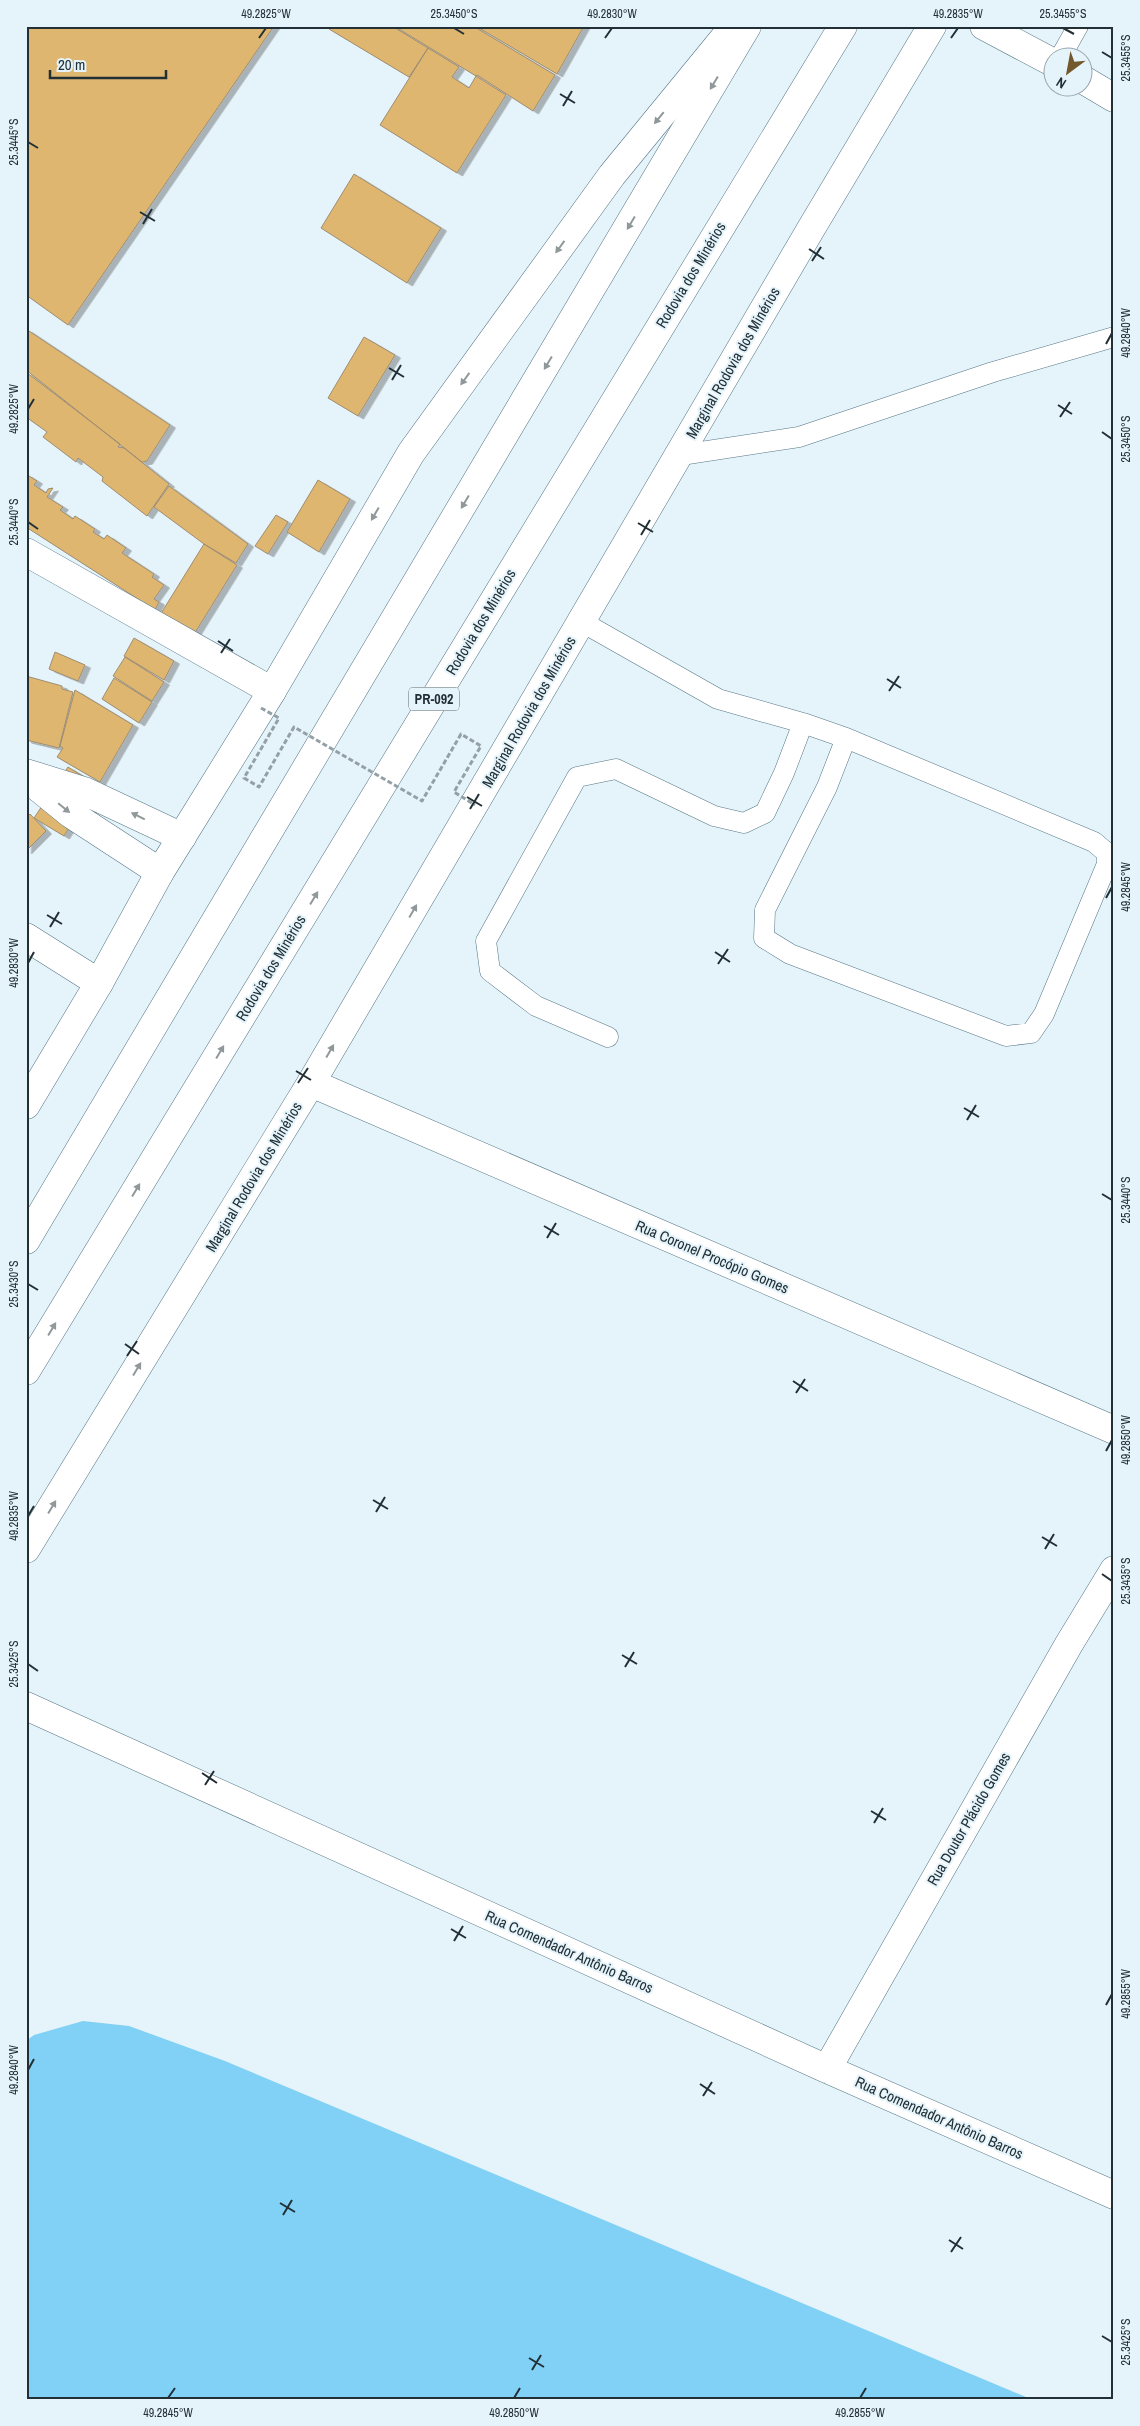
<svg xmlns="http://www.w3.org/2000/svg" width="1140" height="2426" font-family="'Archivo Narrow',sans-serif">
<defs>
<filter id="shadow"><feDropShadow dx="5.5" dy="3" stdDeviation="0" flood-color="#0004"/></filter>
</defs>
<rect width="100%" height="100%" fill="#e5f3fa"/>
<path fill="#80d1f5" d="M83,2021L129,2026L225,2061L1033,2400H26V2041L34,2035Z"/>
<path fill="#dfb670" stroke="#9e8d71" filter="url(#shadow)" d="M26,26H274L68,325L26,295Z
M331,26H392L428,48L409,77L329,29Z
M394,26H480L478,29L555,75L533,111L477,75L476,76Z
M481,26H584L557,74L479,28Z
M428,48L459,67L452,77L469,88L476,76L506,95L457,173L380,125Z
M354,174L441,228L407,283L321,228Z
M26,329L170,425L147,461L142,462L26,370Z
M364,337L395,355L358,416L328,398Z
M26,372L120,444L118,447L124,448L169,484L147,516L102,481L103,477L78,458L76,462L43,437L47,432L26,417Z
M26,474L37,481L34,485L46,493L48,489L53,488L47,497L63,507L60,510L73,519L75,516L95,529L93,532L104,539L107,535L126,548L122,553L154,574L152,577L164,585L154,599L159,602L155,610L26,527Z
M318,480L350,499L319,552L287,532Z
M169,486L248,544L236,563L204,544L154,507Z
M276,515L288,522L268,554L255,546Z
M204,544L237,565L193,636L160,615Z
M134,638L174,661L164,680L124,656Z
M55,652L85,665L78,681L49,669Z
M125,657L164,682L152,701L113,676Z
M26,676L62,686V689L73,692L59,748L26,740Z
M114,678L152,702L139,723L102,699Z
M75,690L133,725L100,782L57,757L63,748L60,746Z
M68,767L96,784L64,836L34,818Z
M30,814L46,831L26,851V818Z"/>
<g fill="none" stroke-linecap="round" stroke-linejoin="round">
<g stroke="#567786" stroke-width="21">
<path id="service" d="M1060,58L1078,26
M681,455L799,437L993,372L1114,337
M582,622L718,699L803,723L784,773L765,813L744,823L714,816L616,769L577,777L486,941L490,971L536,1006L608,1037
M803,723L846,738L827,787L765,910L764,938L790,954L1006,1036L1031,1033L1044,1014L1107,864V853L1094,842L846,738"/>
</g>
<g stroke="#567786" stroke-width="29">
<path id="minor" d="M26,552L272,691
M26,773L84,791L182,837
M29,780L71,814L160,872
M26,937L99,983
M311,1083L1114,1430
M26,1706L827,2069L1114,2195
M827,2069L1069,1644L1114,1570"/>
</g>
<g stroke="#567786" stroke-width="29">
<path id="tertiary" d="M984,26L1052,62
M1082,79L1114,98"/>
</g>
<g stroke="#567786" stroke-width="29">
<path id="secondary" d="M26,1105L99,983L160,872L272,691L411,453L612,175L734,26
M26,1549L311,1083L812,227L932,26"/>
</g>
<g stroke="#567786" stroke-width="29">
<path id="primary" d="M26,1240L747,26
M26,1371L843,26"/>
</g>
<use href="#service" stroke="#fff" stroke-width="20"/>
<use href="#minor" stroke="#fff" stroke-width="28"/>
<use href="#tertiary" stroke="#fff" stroke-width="28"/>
<use href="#secondary" stroke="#fff" stroke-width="28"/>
<use href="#primary" stroke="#fff" stroke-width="28"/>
<path stroke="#93a1a7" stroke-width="3" stroke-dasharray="5 2.5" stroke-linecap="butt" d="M261,708L279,718L244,778L259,787L294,727L422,801L461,734L481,746L454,792L475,805"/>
</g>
<defs><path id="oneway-solid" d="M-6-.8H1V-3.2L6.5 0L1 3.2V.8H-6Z" transform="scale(1.25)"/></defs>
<g fill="#90989a">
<use href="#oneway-solid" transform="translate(714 83) rotate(121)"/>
<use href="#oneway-solid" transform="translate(659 118) rotate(129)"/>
<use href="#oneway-solid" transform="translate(631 223) rotate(121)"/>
<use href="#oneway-solid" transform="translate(560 247) rotate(126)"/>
<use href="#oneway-solid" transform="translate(548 363) rotate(121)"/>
<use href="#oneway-solid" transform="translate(465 379) rotate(126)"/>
<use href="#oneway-solid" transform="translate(465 502) rotate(121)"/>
<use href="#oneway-solid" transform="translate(375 514) rotate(120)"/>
<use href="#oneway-solid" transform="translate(64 808) rotate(39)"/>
<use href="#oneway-solid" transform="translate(138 816) rotate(-154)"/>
<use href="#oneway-solid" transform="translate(314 898) rotate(-59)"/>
<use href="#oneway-solid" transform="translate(413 911) rotate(-60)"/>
<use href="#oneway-solid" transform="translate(330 1051) rotate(-60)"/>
<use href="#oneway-solid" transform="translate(220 1052) rotate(-59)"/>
<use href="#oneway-solid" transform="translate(136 1190) rotate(-59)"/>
<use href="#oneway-solid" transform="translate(52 1329) rotate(-59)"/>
<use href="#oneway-solid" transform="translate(137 1369) rotate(-59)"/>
<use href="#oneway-solid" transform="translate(52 1507) rotate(-59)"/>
</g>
<path fill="none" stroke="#223036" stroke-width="2" d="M454,28L464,34M1063,28L1074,34M259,38L266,28M605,38L612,28M951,38L958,28M1102,52L1112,58M560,94L575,103M563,106L572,91M28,142L38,148M140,212L155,221M143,224L152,209M809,249L824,259M812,261L821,247M1106,344L1112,333M389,368L404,377M392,380L401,365M1058,405L1072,414M28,409L34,399M1060,417L1070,402M1102,432L1112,439M28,522L38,529M638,523L653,532M641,535L650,520M218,641L233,651M221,653L230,639M887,679L901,688M889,691L899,676M467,797L482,806M470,809L479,794M1106,898L1112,887M47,915L62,924M50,927L59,912M715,952L730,962M28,963L34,952M718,964L728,949M296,1071L311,1080M298,1083L308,1068M964,1108L979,1117M967,1120L976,1105M1102,1194L1112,1200M544,1226L559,1235M547,1238L556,1223M28,1284L38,1290M125,1344L139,1354M127,1356L137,1341M793,1381L808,1391M796,1393L805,1379M1106,1451L1112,1440M373,1500L388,1509M376,1512L385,1497M28,1516L34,1506M1042,1537L1057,1546M1045,1549L1054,1534M1102,1574L1112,1581M622,1655L637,1664M28,1664L38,1671M625,1667L634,1652M202,1773L217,1783M205,1785L214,1771M871,1811L886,1820M874,1823L883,1808M451,1929L466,1938M454,1941L463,1926M1106,2005L1112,1994M28,2070L34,2059M700,2084L715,2094M703,2096L712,2082M280,2203L295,2212M283,2215L292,2200M949,2240L963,2249M951,2252L961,2237M1102,2336L1112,2342M529,2358L544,2367M532,2370L541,2355M168,2398L175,2388M514,2398L520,2388M860,2398L866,2388"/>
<g text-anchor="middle" stroke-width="4" stroke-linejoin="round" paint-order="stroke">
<rect fill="#e5f3fa" stroke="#5c6a71" stroke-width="1" x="409" y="687.5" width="50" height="23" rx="4"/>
<g font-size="14" font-weight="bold" fill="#223036">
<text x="434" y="704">PR-092</text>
</g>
<g font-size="15" fill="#223036" stroke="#e5f3fa">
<text transform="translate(691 275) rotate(-59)" y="5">Rodovia dos Minérios</text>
<text transform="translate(733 363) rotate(-60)" y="5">Marginal Rodovia dos Minérios</text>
<text transform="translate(481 622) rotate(-59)" y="5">Rodovia dos Minérios</text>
<text transform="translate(529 712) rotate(-60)" y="5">Marginal Rodovia dos Minérios</text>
<text transform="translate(271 968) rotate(-59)" y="5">Rodovia dos Minérios</text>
<text transform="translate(254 1177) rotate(-59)" y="5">Marginal Rodovia dos Minérios</text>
<text transform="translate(712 1257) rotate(23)" y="5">Rua Coronel Procópio Gomes</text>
<text transform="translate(969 1819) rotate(-60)" y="5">Rua Doutor Plácido Gomes</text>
<text transform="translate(569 1952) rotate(24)" y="5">Rua Comendador Antônio Barros</text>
<text transform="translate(939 2118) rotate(24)" y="5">Rua Comendador Antônio Barros</text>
</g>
</g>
<rect width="1140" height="2426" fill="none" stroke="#e5f3fa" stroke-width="55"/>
<g transform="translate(1068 72) rotate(212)"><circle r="24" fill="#e5f3fa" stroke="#97a5ac"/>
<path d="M0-4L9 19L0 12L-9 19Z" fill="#72582a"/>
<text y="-8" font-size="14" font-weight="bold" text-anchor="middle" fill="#223036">N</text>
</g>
<path d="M50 70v8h116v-8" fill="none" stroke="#223036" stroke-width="2.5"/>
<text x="58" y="70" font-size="15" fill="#223036" stroke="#e5f3fa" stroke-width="4" paint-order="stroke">20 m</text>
<rect x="28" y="28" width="1084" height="2370" fill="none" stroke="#223036" stroke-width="2"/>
<g font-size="12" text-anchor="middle" fill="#223036">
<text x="266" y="18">49.2825°W</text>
<text x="454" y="18">25.3450°S</text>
<text x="612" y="18">49.2830°W</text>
<text x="958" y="18">49.2835°W</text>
<text x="1063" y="18">25.3455°S</text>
<text transform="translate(1126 58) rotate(-90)" y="4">25.3455°S</text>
<text transform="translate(14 142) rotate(-90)" y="4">25.3445°S</text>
<text transform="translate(1126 333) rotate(-90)" y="4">49.2840°W</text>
<text transform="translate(14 409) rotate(-90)" y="4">49.2825°W</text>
<text transform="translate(1126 439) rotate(-90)" y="4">25.3450°S</text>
<text transform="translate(14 522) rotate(-90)" y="4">25.3440°S</text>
<text transform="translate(1126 887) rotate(-90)" y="4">49.2845°W</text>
<text transform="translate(14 963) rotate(-90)" y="4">49.2830°W</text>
<text transform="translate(1126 1200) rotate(-90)" y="4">25.3440°S</text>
<text transform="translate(14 1284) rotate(-90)" y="4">25.3430°S</text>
<text transform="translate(1126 1440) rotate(-90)" y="4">49.2850°W</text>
<text transform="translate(14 1516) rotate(-90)" y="4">49.2835°W</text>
<text transform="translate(1126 1581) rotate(-90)" y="4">25.3435°S</text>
<text transform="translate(14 1664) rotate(-90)" y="4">25.3425°S</text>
<text transform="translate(1126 1994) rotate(-90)" y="4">49.2855°W</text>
<text transform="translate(14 2070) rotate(-90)" y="4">49.2840°W</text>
<text transform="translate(1126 2342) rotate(-90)" y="4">25.3425°S</text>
<text x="168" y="2417">49.2845°W</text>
<text x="514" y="2417">49.2850°W</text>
<text x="860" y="2417">49.2855°W</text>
</g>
</svg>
